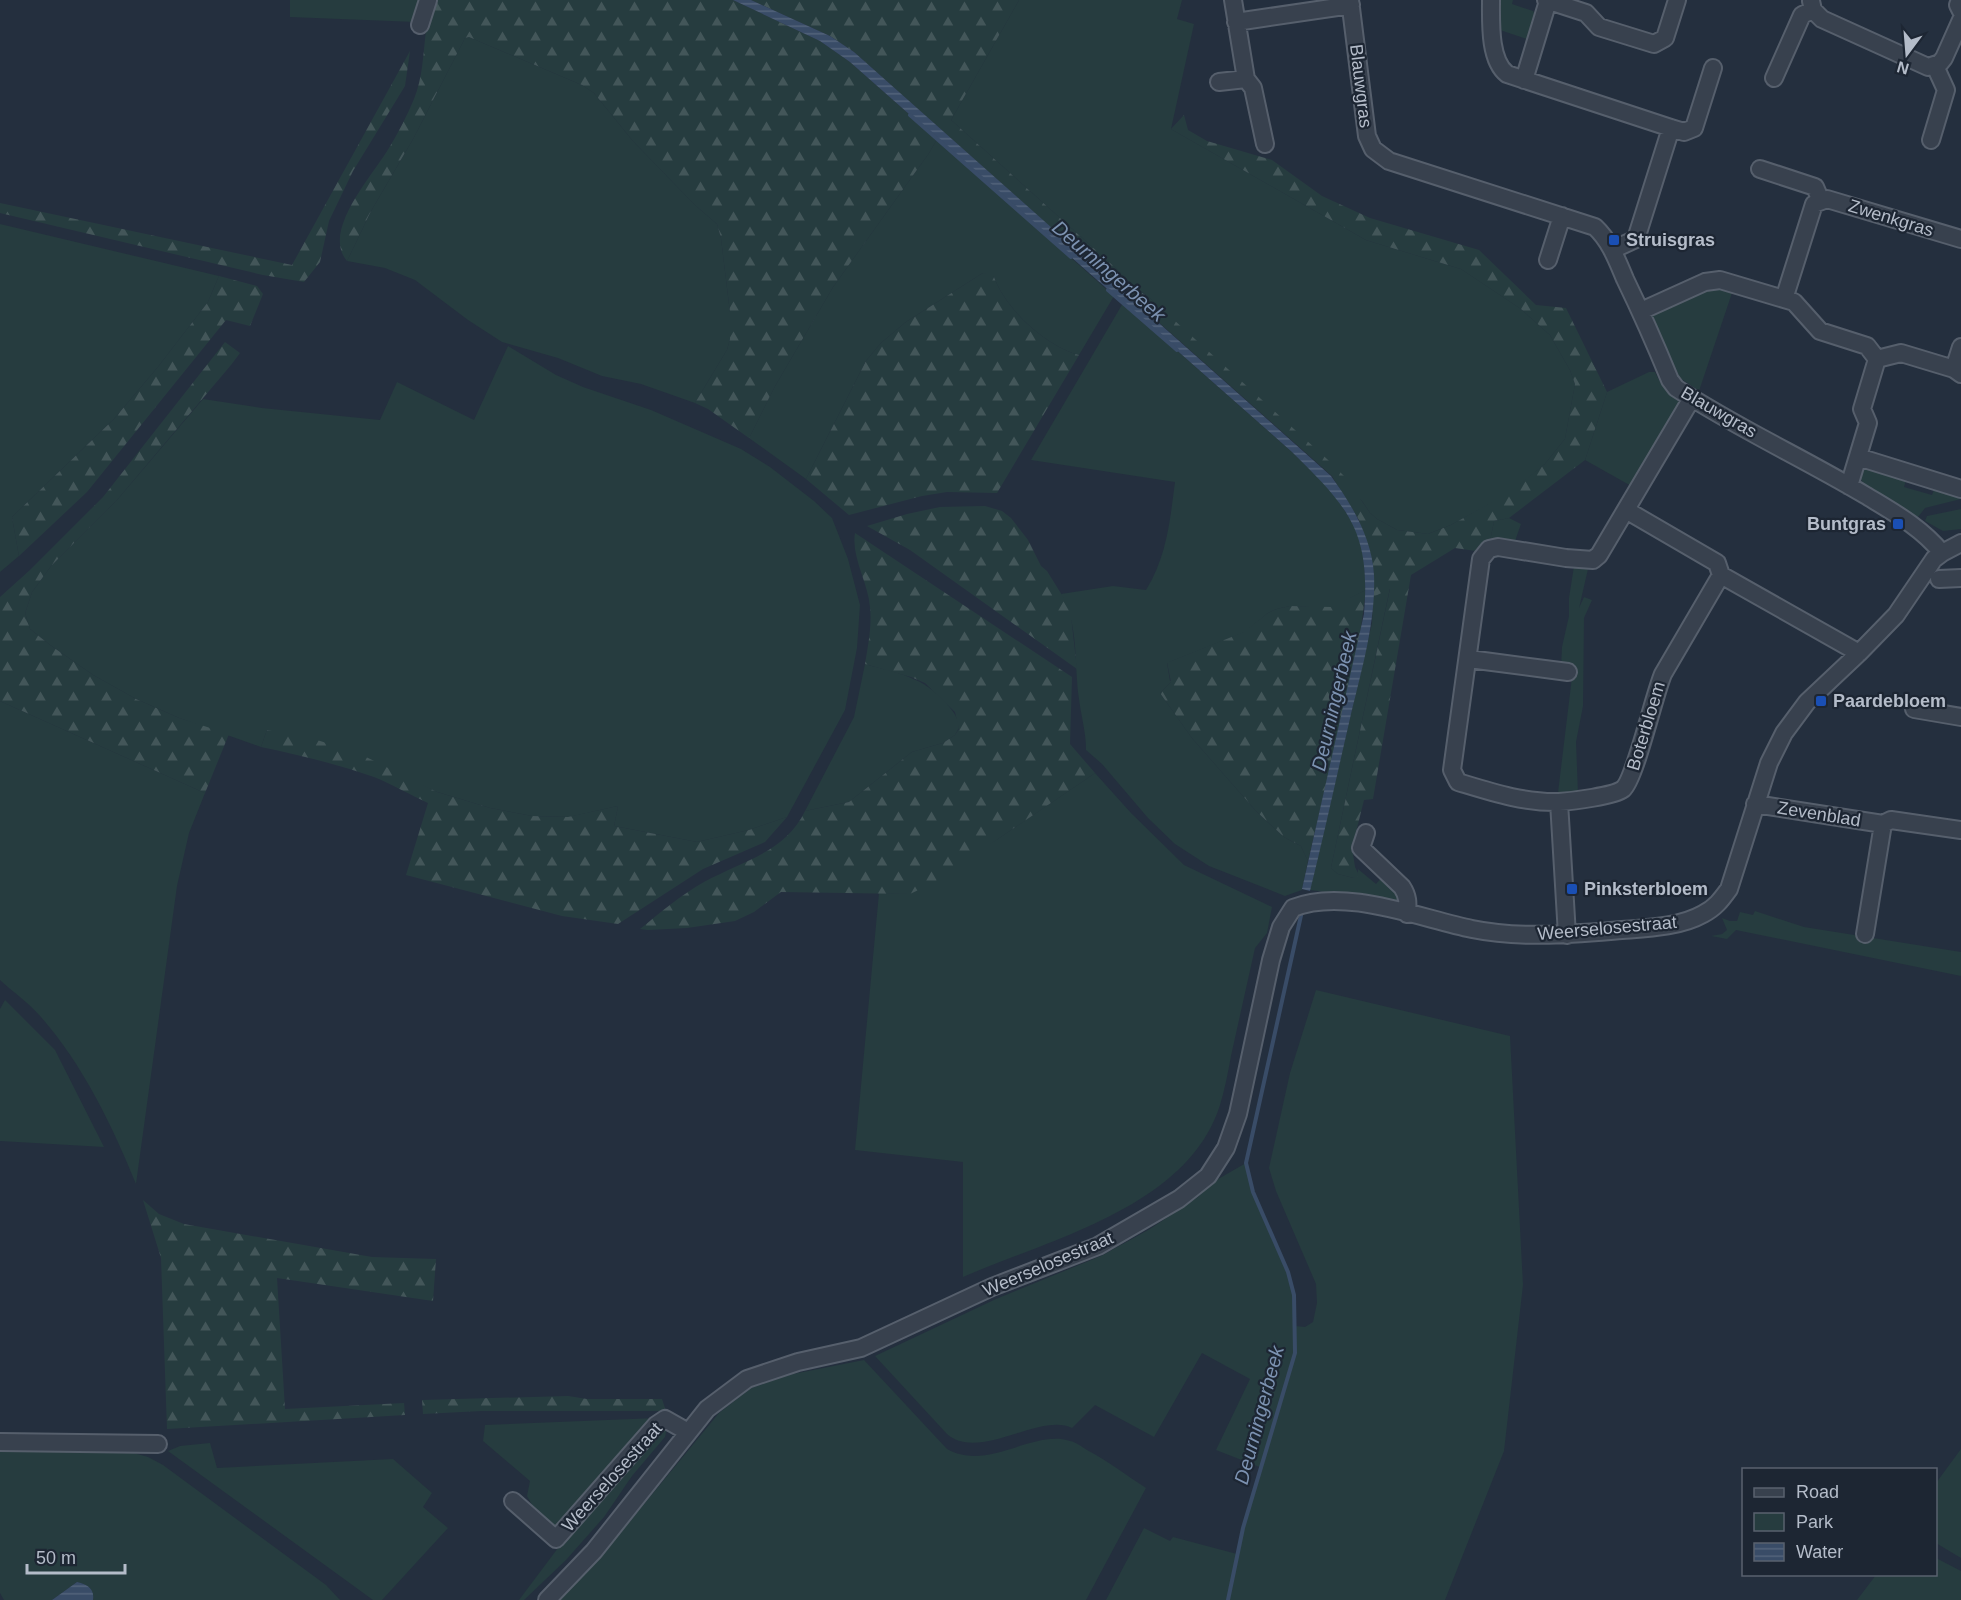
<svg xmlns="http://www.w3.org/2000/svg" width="1961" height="1600" font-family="Helvetica,sans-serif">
<defs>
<pattern id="forest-firs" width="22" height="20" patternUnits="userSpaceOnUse" patternTransform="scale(1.5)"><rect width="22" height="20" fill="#263c3f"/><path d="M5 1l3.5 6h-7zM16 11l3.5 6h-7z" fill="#435659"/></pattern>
<pattern id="water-rules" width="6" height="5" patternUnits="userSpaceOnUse" patternTransform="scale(1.5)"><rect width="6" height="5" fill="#394c67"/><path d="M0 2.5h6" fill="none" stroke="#53647b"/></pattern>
</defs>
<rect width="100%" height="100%" fill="#242f3e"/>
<path fill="#263c3f" d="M290,0H420L416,22L290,17Z
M1019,0H1182L1177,19L1194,24L1171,129L1366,240L1461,269L1521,309L1550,335L1570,370L1575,384L1565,439L1545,464L1510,493L1451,525L1428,534L1397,530L1377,519L1370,513L1362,501L1152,300L1123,277L1119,271L951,120Z
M1498,0H1513L1512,4L1533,11L1538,19L1530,40L1500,30Z
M469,37L582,85L594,93L633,141L694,204L717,224L721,238L730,312V339L727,350L695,403L641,384L602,376L558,358L502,342L468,320L415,280L385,268L347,261L371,211L413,139L465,38Z
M937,139L1114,296L1079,355C1046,346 1006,310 994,277L983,273L906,322L881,343L866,361L806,479L749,438L775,386L833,287L929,153Z
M0,224L219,276L208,302L158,367L114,419L12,517L19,556L0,572Z
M1709,287L1732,293L1699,391L1680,378L1651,319L1653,315Z
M1123,303L1292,452L1332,491L1356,528L1363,549L1366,590L1331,608L1290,606L1277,609L1268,613L1245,632L1167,663L1170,681H1172L1160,693L1192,738L1257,812L1284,837L1301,846L1308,861L1302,890L1285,896L1209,866L1175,844L1148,818L1102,764L1086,750C1086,732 1081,716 1079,699C1074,665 1079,624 1061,594L1113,586L1146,590C1167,556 1170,520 1175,482L1031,460Z
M508,346L556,375L583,387L651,410L741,449L770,467L814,501L832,518L848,559L860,605L857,648L845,710L787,817L749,830L697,842L614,826L618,806L569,817L532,816L490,808L437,792L403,777L267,730L261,747L179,718L136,699L93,675L50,645L30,629L25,613L32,592L51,566L116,501L203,399L262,408L380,420L397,382L474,420Z
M1649,372H1655C1662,387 1668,394 1681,403L1633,487L1585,460L1607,392Z
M1865,463L1907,476L1904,487L1932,495L1936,484L1961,492V499L1925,508L1918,517L1864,485L1861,479Z
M1961,509V529L1943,531L1925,521L1927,516Z
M1509,518L1521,524L1514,544L1490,541L1494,521Z
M1574,566L1588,569L1579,608L1584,597L1592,600L1584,618L1583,706L1576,742L1578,793L1557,801L1572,677L1561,668L1562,647L1569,616V598Z
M1390,588L1331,868L1338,874L1354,878L1358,873V869L1376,884L1383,876L1397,888L1400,899L1399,902L1310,890L1372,623L1373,597Z
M865,664C898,673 924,677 947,704C954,712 958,718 959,728L955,735L943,743L912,752L849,802L805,811L854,717Z
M0,701L205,793L189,833L177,886L136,1184C112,1125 83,1065 41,1017C29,1003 13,992 0,980Z
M1095,773L1131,813L1184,865L1272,907L1267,933L1255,948C1247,984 1239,1020 1231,1056C1228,1072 1225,1089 1220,1105C1188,1207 1050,1239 963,1277V1162L855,1150L879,893L910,894L999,838Z
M1755,911L1804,927L1961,952V976L1736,930L1727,939L1711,936L1722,934L1727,930L1722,918L1730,921H1737L1740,912L1753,915Z
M1316,990L1510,1036L1523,1285L1504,1451L1445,1600H1106L1144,1528L1170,1541L1173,1537L1237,1554L1243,1528L1262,1468L1216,1450L1250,1379L1202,1353L1154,1437L1095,1405L1072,1428C1041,1412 978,1462 947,1434L875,1356L996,1299L1101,1256L1150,1229L1198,1197L1213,1182L1246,1163L1253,1192L1288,1272L1294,1295L1295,1326L1305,1327L1313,1322L1317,1303L1316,1284L1276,1191L1269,1168L1290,1073Z
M5,1000L55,1050L104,1147L0,1141V1009Z
M864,1360L947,1449C988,1472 1033,1429 1070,1441C1076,1442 1082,1447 1087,1450C1108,1461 1126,1475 1146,1488L1086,1600H560L603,1554L719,1413L751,1388L793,1374Z
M657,1418L558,1529L536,1512L527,1496L530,1481L483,1441L485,1425Z
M667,1427L665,1437L632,1476L604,1517L566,1560L524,1600H519L567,1536L656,1433Z
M210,1443L217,1468L393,1459L432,1493L423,1507L448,1528L382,1600H373L168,1451L180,1446Z
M0,1445L123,1450L148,1457L163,1465L326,1585L340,1600H93C95,1589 86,1584 77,1582L52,1600H4L0,1593Z
M1961,1449V1558L1936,1543V1483Z
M1936,1558L1961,1571V1600H1857L1876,1575L1936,1574Z"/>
<path fill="url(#forest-firs)" d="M433,0H733L820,41L850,62L937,139L929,153L833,287L775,386L749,438L708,409L695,403L727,350L730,339V312L721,238L717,224L694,204L633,141L594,93L582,85L469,37L465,38L413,139L371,211L347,261C321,231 373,175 389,148C398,133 407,116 414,99C423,77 423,54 426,31C427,21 430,10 433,0Z
M751,0H1019L951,120L1119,271L1123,277L1119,288L854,52L830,36Z
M410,51L405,86L353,171L329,221L320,262L304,282L263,275L0,213V203L292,265Z
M1184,115L1188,130L1207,141L1272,160L1322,196L1370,218L1479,250L1536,305L1566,308L1607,392L1585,460L1509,518L1494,521L1490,541L1476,551L1455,548L1411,575L1373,799L1364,800L1352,848L1355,867L1358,873L1357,877L1354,878L1338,874L1331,868L1390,589L1373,597L1374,574L1359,520L1332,476L1128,295L1133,286L1152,300L1327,459L1346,478L1370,513L1377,519L1397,530L1428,534L1451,525L1510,492L1545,464L1565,439L1575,384L1570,370L1550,335L1521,309L1461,269L1366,240L1171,129Z
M983,273L991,274L994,277C1006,310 1046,346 1079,355L997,493L947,492L922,496L849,515L806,479L866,361L881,343L906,322Z
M219,276L257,286L263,294L250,326L226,320L87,492L19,556L12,517L114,419L158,367L208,302Z
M225,342L240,353L231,365L116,501L51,566L32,592L25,613L30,629L50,645L93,675L136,699L179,718L229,734L205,793L0,701V597L30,570L103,497Z
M985,506L1002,511L1011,518L1028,540L1041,566L1047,571L1070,608L1077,669L910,550L867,526L907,514L940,507Z
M855,533L1072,677L1070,744L1095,773L933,883L910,894L781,892L754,912L735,921L687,928L648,930L640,929C661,912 681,895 704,882C742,861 786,852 805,811L849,802L912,752L943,743L955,735L959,729L955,712L925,683L911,677L865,664C868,646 872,626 870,607C868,582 851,557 855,533Z
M1366,590L1358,649L1308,861L1301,846L1284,837L1257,812L1192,738L1160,693L1171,682L1167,662H1169L1244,632L1268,613L1277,609L1290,606L1331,607Z
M267,730L317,740L358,753L437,792L490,808L532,816L568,817L618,806L614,826L697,842L749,830L787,817L765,842L703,869L618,924L562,916L406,875L428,803C410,795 392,784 374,777C337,764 299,755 261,747Z
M143,1200L159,1214L184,1224L372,1257L436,1259L433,1301L277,1278L285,1409L404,1403L405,1415L167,1429L161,1258Z
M568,1396L587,1399H662L666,1411H481L423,1414L422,1400Z"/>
<path fill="url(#water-rules)" d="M733,0H751L830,36L854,52L1331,476C1352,505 1372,538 1374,575C1376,625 1360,674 1349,723C1336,779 1324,835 1310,891L1302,889L1364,614C1371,531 1348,507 1292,452L850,62L820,41Z
M77,1582C86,1584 95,1588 93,1600H52Z"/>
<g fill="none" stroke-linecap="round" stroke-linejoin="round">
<path stroke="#394c67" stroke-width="4" d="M910,115L1071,257
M1108,290L1177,350
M1228,1600L1243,1528L1295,1353L1294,1295L1288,1272L1253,1192L1246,1163L1302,911"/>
<g stroke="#565f6c" stroke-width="20">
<path id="minor" d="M1233,0L1246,79L1253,88L1265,144
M1350,0L1367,136L1373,149L1389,161L1595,227C1610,241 1617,260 1625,279C1641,312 1656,346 1670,380L1676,388C1737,428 1803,458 1865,495C1893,512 1921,527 1942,553
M1491,0C1491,22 1489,60 1507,74L1671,128L1684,132L1694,128L1713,68
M1546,0L1586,13L1599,27L1654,44L1665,38L1677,0
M1960,0L1958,5L1961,11
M1813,10L1822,19L1928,67L1940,63L1944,58L1961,20
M1236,22L1351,5
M420,25L428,0
M1774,78L1802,15L1813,10L1811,1
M1524,80L1548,1
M1219,82L1246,79
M1931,140L1946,90L1935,66
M1760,169L1815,187L1821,201
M1612,250L1636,239L1671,128
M1548,260L1562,216
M1784,299L1814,204L1827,199L1961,239
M1641,311L1705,282L1720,280L1794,302L1820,331L1867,346L1877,359L1862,409L1868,423L1849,486
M1877,359L1901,353L1954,369L1961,374
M1954,369L1961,347
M1858,457L1961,489
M1626,510L1717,563L1721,575L1859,653
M1939,579L1961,578
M1469,659L1568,672
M1914,709L1961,717
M1559,802C1573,801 1614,796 1623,789C1635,779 1654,695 1663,674L1721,575
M1755,804L1883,824L1891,820L1961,830
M1366,833L1361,848L1402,887C1408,896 1408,903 1407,914
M1865,934L1883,824
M1567,935L1559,802C1524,803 1491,792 1458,782L1452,770L1481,559L1489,549L1498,547L1566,558L1593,560L1599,555L1692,398
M0,1442L158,1444
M513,1501L556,1539L656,1425L665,1419L688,1432
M547,1600L594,1551L707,1409L747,1379L798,1362L861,1348L992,1287L1098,1246L1179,1199L1208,1176L1226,1148L1238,1114L1271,960L1281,927L1293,908C1344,887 1419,918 1472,929C1521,939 1572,934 1622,930C1648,928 1680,927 1703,914C1715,908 1721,900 1729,889L1769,763L1784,733L1807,702L1859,653L1896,615L1934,559L1942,553L1961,543"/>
</g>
<use href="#minor" stroke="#38414e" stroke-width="16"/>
</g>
<g fill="#1a4fb4" stroke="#1d2633" stroke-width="2">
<rect x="1608" y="234" width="12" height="12" rx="3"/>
<rect x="1892" y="518" width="12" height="12" rx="3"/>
<rect x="1815" y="695" width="12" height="12" rx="3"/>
<rect x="1566" y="883" width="12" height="12" rx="3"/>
</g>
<g text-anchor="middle" stroke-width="4.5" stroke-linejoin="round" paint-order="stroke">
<g font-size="18" fill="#b4bcc9" stroke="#1d2633">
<text transform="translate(1361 86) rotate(83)" y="6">Blauwgras</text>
<text transform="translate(1891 218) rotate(17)" y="6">Zwenkgras</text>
<text transform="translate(1719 412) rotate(30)" y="6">Blauwgras</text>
<text transform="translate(1646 726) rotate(-73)" y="6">Boterbloem</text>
<text transform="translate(1819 814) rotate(9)" y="6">Zevenblad</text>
<text transform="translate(1607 928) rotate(-5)" y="6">Weerselosestraat</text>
<text transform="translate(1048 1264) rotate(-23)" y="6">Weerselosestraat</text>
<text transform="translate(612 1477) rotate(-48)" y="6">Weerselosestraat</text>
</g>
<g font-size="18" font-weight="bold" fill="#b4bcc9" stroke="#1d2633" text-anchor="start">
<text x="1626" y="246">Struisgras</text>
<text x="1886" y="530" text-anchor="end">Buntgras</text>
<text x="1833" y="707">Paardebloem</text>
<text x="1584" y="895">Pinksterbloem</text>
</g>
<g font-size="20" font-style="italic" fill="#7c92b1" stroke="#1d2633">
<text transform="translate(1109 271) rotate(41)" y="7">Deurningerbeek</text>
<text transform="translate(1334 701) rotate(-77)" y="7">Deurningerbeek</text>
<text transform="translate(1259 1415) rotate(-75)" y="7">Deurningerbeek</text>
</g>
</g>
<rect x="1742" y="1468" width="195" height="108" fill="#1d2633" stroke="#59626f" stroke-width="1.5"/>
<rect x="1754" y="1488" width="30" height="9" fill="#38414e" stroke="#59626f" stroke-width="1.5"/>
<text x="1796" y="1498" font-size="18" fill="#b4bcc9">Road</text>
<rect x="1754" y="1513" width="30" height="18" fill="#263c3f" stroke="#59626f" stroke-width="1.5"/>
<text x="1796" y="1528" font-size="18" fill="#b4bcc9">Park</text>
<rect x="1754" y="1543" width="30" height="18" fill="url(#water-rules)" stroke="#59626f" stroke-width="1.5"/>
<text x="1796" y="1558" font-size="18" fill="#b4bcc9">Water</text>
<g transform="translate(1907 54) rotate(196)" stroke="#1d2633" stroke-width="4.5" paint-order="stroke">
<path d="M0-4.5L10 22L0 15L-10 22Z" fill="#b4bcc9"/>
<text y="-9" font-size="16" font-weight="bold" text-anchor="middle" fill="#b4bcc9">N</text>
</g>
<path d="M27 1564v9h98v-9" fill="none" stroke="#b4bcc9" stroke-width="3"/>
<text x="36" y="1564" font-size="18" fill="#b4bcc9" stroke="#1d2633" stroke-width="4.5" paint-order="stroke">50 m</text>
</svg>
